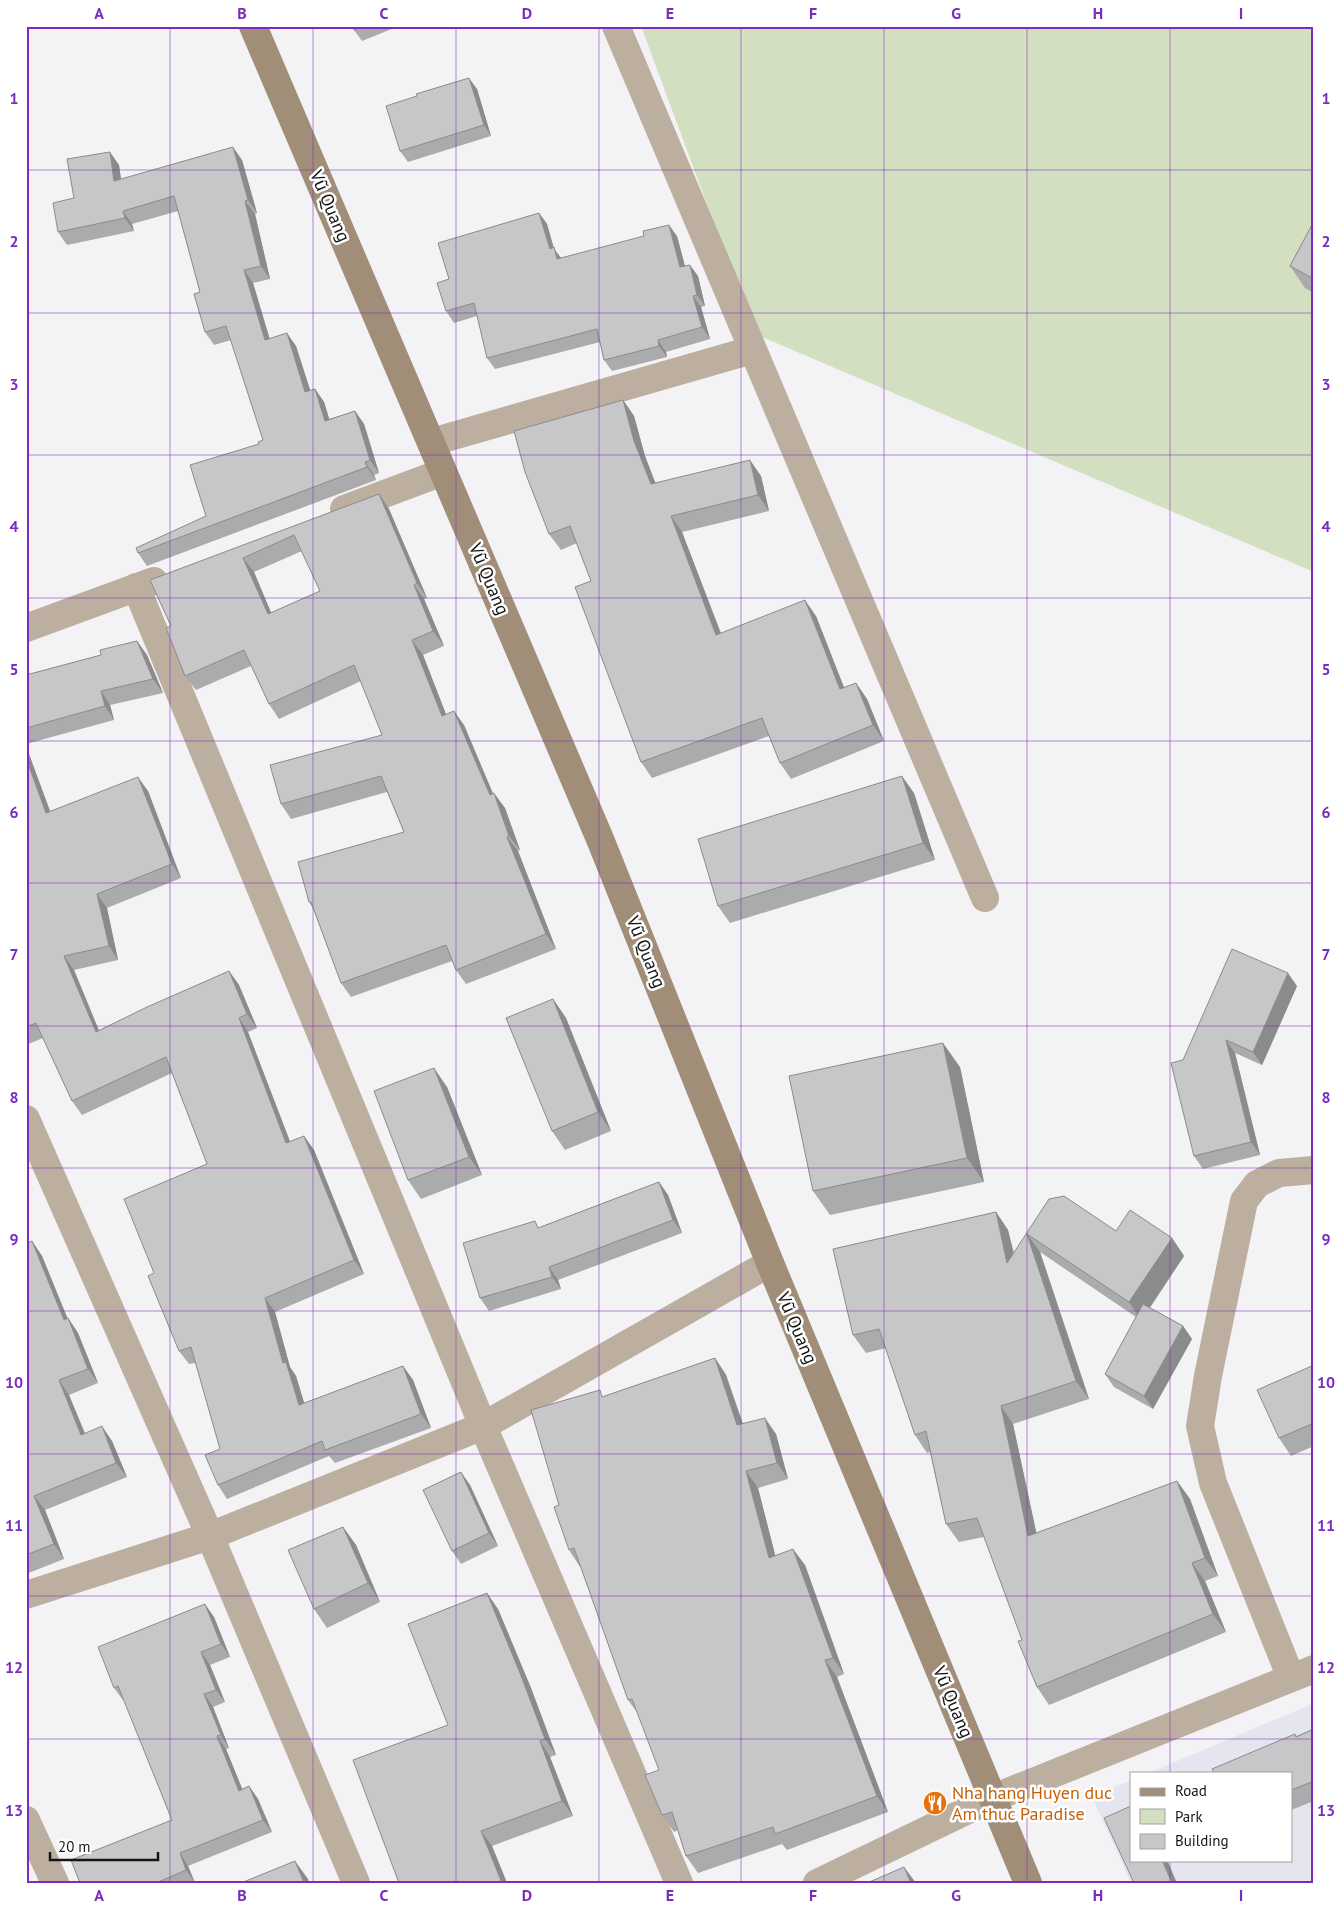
<svg xmlns="http://www.w3.org/2000/svg" width="1340" height="1909" font-family="'PT Sans',sans-serif">
<rect width="100%" height="100%" fill="#f3f3f5"/>
<path fill="#e4e5ef" d="M1314,1703V1883H1131L1092,1797L1131,1780V1860H1291V1773H1149Z"/>
<path fill="#d3dfc1" d="M641,26H1314V572L755,334Z"/>
<g fill="none" stroke-linecap="round" stroke-linejoin="round">
<path stroke="#bcafa0" stroke-width="28" d="M616,26L985,898
M432,442L752,350
M344,509L443,472
M136,587L483,1426L679,1883
M26,628L154,581
M26,1119L210,1536L356,1883
M26,1595L210,1536L483,1426L770,1263
M1291,1678L1213,1483L1200,1426L1208,1376L1244,1201L1257,1184L1279,1173L1314,1170
M26,1820L55,1883
M817,1883L993,1798L1314,1669"/>
<path stroke="#a08e78" stroke-width="28" d="M253,26L600,839L770,1263L1028,1883"/>
</g>
<path fill="#ababad" fill-rule="evenodd" d="M353,26H399L362,41L354,30Z
M477,89L491,136L408,162L400,151L417,96Z
M242,160L257,213L255,214L270,279L253,283L269,338L296,346L310,391L315,389L324,402L329,419L355,411L364,424L379,473L374,475L376,480L147,566L138,553L206,516L259,444L263,440L231,340L214,345L205,332L200,292L178,211L132,224L134,231L67,245L58,232L74,198L119,165L121,179Z
M539,213L547,224L554,249L561,258L677,236L685,266L698,276L705,306L701,307L710,339L666,352L667,357L612,371L604,360L600,342L495,369L487,358L477,316L454,323L446,311L449,279Z
M1314,221V293L1305,288L1290,266Z
M623,400L634,416L645,456L655,483L761,476L769,511L682,532L721,633L816,616L844,688L856,683L867,699L884,741L791,779L780,763L769,736L652,778L641,762L591,581L577,543L561,550L549,534Z
M379,494L389,509L427,598L424,599L444,646L423,655L446,714L464,725L493,794L505,808L520,850L518,851L556,949L466,984L456,970L452,961L351,997L341,983L314,910L309,902L404,832L387,792L291,819L281,804L382,735L361,681L279,719L269,704L251,666L196,690L185,676L171,626L150,580ZM302,551L320,591L271,613L254,572Z
M137,641L147,655L163,693L110,705L114,720L26,744V675L101,655Z
M26,746L50,812L148,791L181,878L107,908L118,960L74,970L99,1030L229,971L239,985L257,1028L248,1032L290,1142L304,1136L314,1150L364,1274L275,1312L290,1367L296,1376L304,1403L403,1366L413,1380L431,1428L335,1463L329,1456L227,1499L218,1485L220,1449L196,1363L189,1364L179,1351L154,1273L207,1164L172,1073L82,1115L72,1101L43,1038L26,1045Z
M914,793L935,860L730,923L718,906Z
M1297,986L1262,1065L1235,1053L1260,1155L1203,1169L1194,1156L1183,1060Z
M553,999L566,1018L611,1131L565,1150L552,1131Z
M960,1067L984,1182L830,1215L813,1191Z
M447,1087L482,1175L421,1199L408,1180Z
M659,1182L668,1195L682,1233L558,1280L561,1289L489,1311L480,1298L540,1227Z
M1049,1199L1116,1231L1172,1238L1184,1256L1150,1308L1183,1326L1192,1339L1153,1409L1114,1387L1105,1374L1136,1317L1040,1252L1089,1399L1013,1424L1036,1533L1177,1481L1190,1499L1218,1576L1205,1581L1226,1632L1049,1705L1037,1687L1022,1640L984,1537L959,1542L946,1524L930,1452L927,1453L915,1435L886,1348L866,1353L853,1335L996,1212L1008,1230L1014,1253Z
M32,1241L42,1256L67,1318H68L78,1333L98,1383L69,1395L85,1433L112,1441L127,1477L45,1510L64,1559L26,1574V1244Z
M715,1358L726,1375L743,1424L776,1434L788,1479L758,1488L775,1555L805,1565L844,1674L837,1677L888,1812L787,1850L782,1844L698,1873L686,1856L678,1830L674,1832L662,1815L659,1770L639,1715L628,1700L581,1567H580L569,1550L559,1505L605,1396Z
M1314,1365V1446L1291,1456L1279,1438Z
M470,1485L498,1546L461,1564L452,1551Z
M343,1527L356,1545L380,1602L327,1628L314,1609Z
M498,1609L531,1688L556,1755L550,1757L573,1816L492,1846L507,1883H399L448,1725Z
M214,1617L230,1657L210,1665L225,1702L213,1707L229,1748L226,1749L242,1789L249,1786L258,1799L272,1832L188,1866L195,1883H80L172,1820L124,1700H123L114,1688Z
M1314,1729V1801L1291,1810V1773L1295,1734L1296,1736Z"/>
<path fill="#8b8b8d" d="M469,78L477,89L491,136L484,125Z
M233,147L242,160L257,213L248,200Z
M110,152L119,165L123,194L114,181Z
M245,201L255,214L270,279L261,266Z
M123,211L132,224L134,231L125,218Z
M539,213L547,224L554,249L562,259L565,270L550,249Z
M669,225L677,236L688,278L680,267Z
M690,265L698,276L705,306L697,295Z
M244,270L253,283L274,353L265,340Z
M693,296L701,307L710,339L702,327Z
M287,333L296,346L315,405L305,392Z
M658,340L666,352L667,357L659,346Z
M315,389L324,402L334,434L325,421Z
M623,400L634,416L645,456L662,500L651,484L634,441Z
M355,411L364,424L379,473L370,460Z
M750,460L761,476L769,511L758,495Z
M365,462L374,475L376,480L367,467Z
M379,494L389,509L427,598L417,583Z
M671,516L682,532L727,650L716,635Z
M243,558L254,572L278,629L268,614Z
M414,585L424,599L444,646L433,631Z
M805,600L816,616L851,705L840,689Z
M412,640L423,655L452,730L442,716Z
M137,641L147,655L163,693L153,679Z
M856,683L867,699L884,741L873,725Z
M101,691L110,705L114,720L105,706Z
M454,711L464,725L500,810L490,795Z
M26,746L56,827L46,813L26,758Z
M902,776L914,793L935,860L923,843Z
M138,777L148,791L181,878L172,864Z
M494,793L505,808L520,850L509,836Z
M507,837L518,851L556,949L546,934Z
M97,894L107,908L118,960L109,946Z
M64,956L74,970L105,1046L96,1032Z
M229,971L239,985L257,1028L247,1014Z
M1288,973L1297,986L1262,1065L1253,1052Z
M553,999L566,1018L611,1131L598,1112Z
M239,1018L248,1032L296,1157L286,1143Z
M1226,1040L1235,1053L1260,1155L1251,1142Z
M943,1043L960,1067L984,1182L967,1158Z
M434,1068L447,1087L482,1175L469,1157Z
M304,1136L314,1150L364,1274L354,1260Z
M659,1182L668,1195L682,1233L673,1220Z
M996,1212L1008,1230L1020,1281L1007,1263Z
M1027,1234L1040,1252L1089,1399L1076,1381Z
M1172,1238L1184,1256L1141,1320L1129,1302Z
M32,1241L42,1256L74,1334L64,1320Z
M549,1267L558,1280L561,1289L552,1277Z
M265,1298L275,1312L290,1367L296,1376L309,1419L299,1405L283,1363Z
M68,1318L78,1333L98,1383L88,1369Z
M1183,1326L1192,1339L1153,1409L1144,1396Z
M715,1358L726,1375L749,1442L737,1425Z
M403,1366L413,1380L431,1428L421,1414Z
M59,1380L69,1395L91,1449L81,1435Z
M1001,1406L1013,1424L1041,1554L1028,1536Z
M765,1418L776,1434L788,1479L777,1463Z
M102,1426L112,1441L127,1477L116,1463Z
M746,1471L758,1488L780,1574L769,1558Z
M461,1472L470,1485L498,1546L489,1533Z
M1177,1481L1190,1499L1218,1576L1205,1558Z
M34,1496L45,1510L64,1559L54,1544Z
M343,1527L356,1545L380,1602L368,1583Z
M793,1549L805,1565L844,1674L833,1658Z
M1192,1563L1205,1581L1226,1632L1213,1614Z
M487,1593L498,1609L531,1688L556,1755L545,1739Z
M205,1604L214,1617L230,1657L221,1644Z
M201,1652L210,1665L225,1702L216,1690Z
M825,1660L837,1677L888,1812L877,1796Z
M204,1694L213,1707L229,1748L221,1735Z
M217,1736L226,1749L248,1803L239,1791Z
M540,1741L550,1757L573,1816L562,1801Z
M249,1786L258,1799L272,1832L263,1820Z
M481,1831L492,1846L507,1883H502Z
M180,1853L188,1866L195,1883L186,1870Z
M1162,1860H1167L1177,1883H1172Z
M295,1861L308,1879L309,1883H304Z
M904,1867L916,1883H911Z"/>
<path fill="#c7c7c9" stroke="#8b8b8d" fill-rule="evenodd" d="M353,26H363L354,30Z
M469,78L484,125L400,151L386,106L417,96L416,94Z
M233,147L248,200L245,201L261,266L244,270L265,340L287,333L305,392L315,389L325,421L355,411L370,460L365,462L367,467L138,553L136,548L206,516L190,465L259,444L258,442L263,440L226,326L205,332L194,294L200,292L174,196L123,211L125,218L58,232L53,203L74,198L67,159L110,152L114,181Z
M539,213L550,249L554,247L557,259L644,236L643,231L669,225L680,267L690,265L697,295L693,296L702,327L658,340L659,346L604,360L597,329L487,358L474,303L446,311L437,283L449,279L438,243Z
M1314,221V279L1290,266Z
M623,400L634,441L651,484L750,460L758,495L671,516L716,635L805,600L840,689L856,683L873,725L780,763L762,718L641,762L575,587L591,581L570,526L549,534L525,472L514,431Z
M379,494L417,583L414,585L433,631L412,640L442,716L454,711L490,795L494,793L509,836L507,837L546,934L456,970L446,945L341,983L311,902H309L298,862L404,832L381,776L281,804L270,765L382,735L354,665L269,704L244,650L185,676L166,628L171,626L150,580ZM294,535L320,591L268,614L243,558Z
M137,641L153,679L101,691L105,706L26,728V675L101,655L100,650Z
M26,758L46,813L138,777L172,864L97,894L109,946L64,956L96,1032L147,1007L229,971L247,1014L239,1018L286,1143L304,1136L354,1260L265,1298L283,1363L286,1362L299,1405L403,1366L421,1414L325,1450L322,1441L218,1485L205,1455L220,1449L191,1347L179,1351L148,1276L154,1273L124,1199L207,1164L166,1057L72,1101L36,1023L26,1027Z
M902,776L923,843L718,906L698,839Z
M1232,949L1288,973L1253,1052L1226,1040L1251,1142L1194,1156L1171,1063L1183,1060Z
M553,999L598,1112L552,1131L506,1018Z
M943,1043L967,1158L813,1191L789,1076Z
M434,1068L469,1157L408,1180L374,1091Z
M659,1182L673,1220L549,1267L552,1277L480,1298L463,1243L535,1221L538,1228Z
M1064,1196L1116,1231L1130,1210L1172,1238L1129,1302L1027,1234L1076,1381L1001,1406L1028,1536L1177,1481L1205,1558L1192,1563L1213,1614L1037,1687L1018,1641L1022,1640L977,1518L946,1524L926,1431L915,1435L879,1329L853,1335L833,1249L996,1212L1007,1263L1049,1199Z
M32,1241L64,1320L68,1318L88,1369L59,1380L81,1435L102,1426L116,1463L34,1496L54,1544L26,1555V1244Z
M1143,1304L1183,1326L1144,1396L1105,1374Z
M715,1358L737,1425L765,1418L777,1463L746,1471L769,1558L793,1549L833,1658L825,1660L877,1796L775,1834L773,1827L686,1856L672,1812L662,1815L645,1775L659,1770L632,1699L628,1700L574,1548L569,1550L554,1507L559,1505L531,1410L600,1390L602,1397Z
M1314,1365V1423L1279,1438L1257,1390Z
M461,1472L489,1533L452,1551L423,1490Z
M343,1527L368,1583L314,1609L288,1550Z
M487,1593L520,1673L545,1739L540,1741L562,1801L481,1831L502,1883H399L353,1760L448,1725L408,1624Z
M205,1604L221,1644L201,1652L216,1690L204,1694L221,1735L217,1736L239,1791L249,1786L263,1820L180,1853L186,1870L156,1883H80L71,1860L172,1820L118,1686L114,1688L98,1647Z
M1314,1729V1781L1291,1790V1773H1214L1212,1769L1295,1734L1296,1737Z
M1131,1806V1860H1162L1172,1883H1134L1104,1818Z
M295,1861L304,1883H241Z
M904,1867L911,1883H867Z"/>
<path fill="none" stroke="#7b2cbf" stroke-width="1" stroke-opacity="0.55" d="M170,26V1883M313,26V1883M456,26V1883M599,26V1883M741,26V1883M884,26V1883M1027,26V1883M1170,26V1773M26,170H1314M26,313H1314M26,455H1314M26,598H1314M26,741H1314M26,883H1314M26,1026H1314M26,1168H1314M26,1311H1314M26,1454H1314M26,1596H1314M26,1739H1314M1170,1860V1883"/>
<defs>
<g id="restaurant-disc" transform="scale(1.25)"><circle r="9.5" fill="#e8710a" stroke="#fff"/><path d="M-5-6h1v4h1v-4h1v4h1v-4h1v5L-1.5 .5V6h-2V.5L-5-1ZM5-6V6H3V1.5H1.5Q1.5-4 5-6Z" fill="#fff"/></g>
</defs>
<g fill-rule="evenodd">
<use href="#restaurant-disc" x="935" y="1803"/>
</g>
<g text-anchor="middle" stroke-width="5" stroke-linejoin="round" paint-order="stroke">
<g font-size="18" fill="#151515" stroke="#fff">
<text transform="translate(330 206) rotate(67)" y="6">Vũ Quang</text>
<text transform="translate(489 579) rotate(67)" y="6">Vũ Quang</text>
<text transform="translate(646 952) rotate(68)" y="6">Vũ Quang</text>
<text transform="translate(797 1328) rotate(67)" y="6">Vũ Quang</text>
<text transform="translate(953 1702) rotate(67)" y="6">Vũ Quang</text>
</g>
<g font-size="18" fill="#c56008" stroke="#fff" text-anchor="start">
<text x="952" y="1799">Nha hang Huyen duc<tspan x="952" dy="21">Am thuc Paradise</tspan></text>
</g>
</g>
<rect width="1340" height="1909" fill="none" stroke="#ffffff" stroke-width="55"/>
<rect x="1130" y="1772" width="162" height="90" fill="#ffffff" stroke="#a1a1a1"/>
<rect x="1140" y="1788" width="25" height="8" fill="#a08e78" stroke="#a1a1a1"/>
<text x="1175" y="1796" font-size="15" fill="#151515">Road</text>
<rect x="1140" y="1809" width="25" height="15" fill="#d3dfc1" stroke="#a1a1a1"/>
<text x="1175" y="1822" font-size="15" fill="#151515">Park</text>
<rect x="1140" y="1834" width="25" height="15" fill="#c7c7c9" stroke="#a1a1a1"/>
<text x="1175" y="1846" font-size="15" fill="#151515">Building</text>
<path d="M50 1852v8h108v-8" fill="none" stroke="#151515" stroke-width="2.5"/>
<text x="58" y="1852" font-size="15" fill="#151515" stroke="#ffffff" stroke-width="4" paint-order="stroke">20 m</text>
<rect x="28" y="28" width="1284" height="1854" fill="none" stroke="#7b2cbf" stroke-width="2"/>
<g font-size="16" text-anchor="middle" font-weight="bold" fill="#7b2cbf">
<text x="99" y="19">A</text>
<text x="242" y="19">B</text>
<text x="384" y="19">C</text>
<text x="527" y="19">D</text>
<text x="670" y="19">E</text>
<text x="813" y="19">F</text>
<text x="956" y="19">G</text>
<text x="1098" y="19">H</text>
<text x="1241" y="19">I</text>
<text x="14" y="104">1</text>
<text x="1326" y="104">1</text>
<text x="14" y="247">2</text>
<text x="1326" y="247">2</text>
<text x="14" y="390">3</text>
<text x="1326" y="390">3</text>
<text x="14" y="532">4</text>
<text x="1326" y="532">4</text>
<text x="14" y="675">5</text>
<text x="1326" y="675">5</text>
<text x="14" y="818">6</text>
<text x="1326" y="818">6</text>
<text x="14" y="960">7</text>
<text x="1326" y="960">7</text>
<text x="14" y="1103">8</text>
<text x="1326" y="1103">8</text>
<text x="14" y="1245">9</text>
<text x="1326" y="1245">9</text>
<text x="14" y="1388">10</text>
<text x="1326" y="1388">10</text>
<text x="14" y="1531">11</text>
<text x="1326" y="1531">11</text>
<text x="14" y="1673">12</text>
<text x="1326" y="1673">12</text>
<text x="14" y="1816">13</text>
<text x="1326" y="1816">13</text>
<text x="99" y="1901">A</text>
<text x="242" y="1901">B</text>
<text x="384" y="1901">C</text>
<text x="527" y="1901">D</text>
<text x="670" y="1901">E</text>
<text x="813" y="1901">F</text>
<text x="956" y="1901">G</text>
<text x="1098" y="1901">H</text>
<text x="1241" y="1901">I</text>
</g>
</svg>
